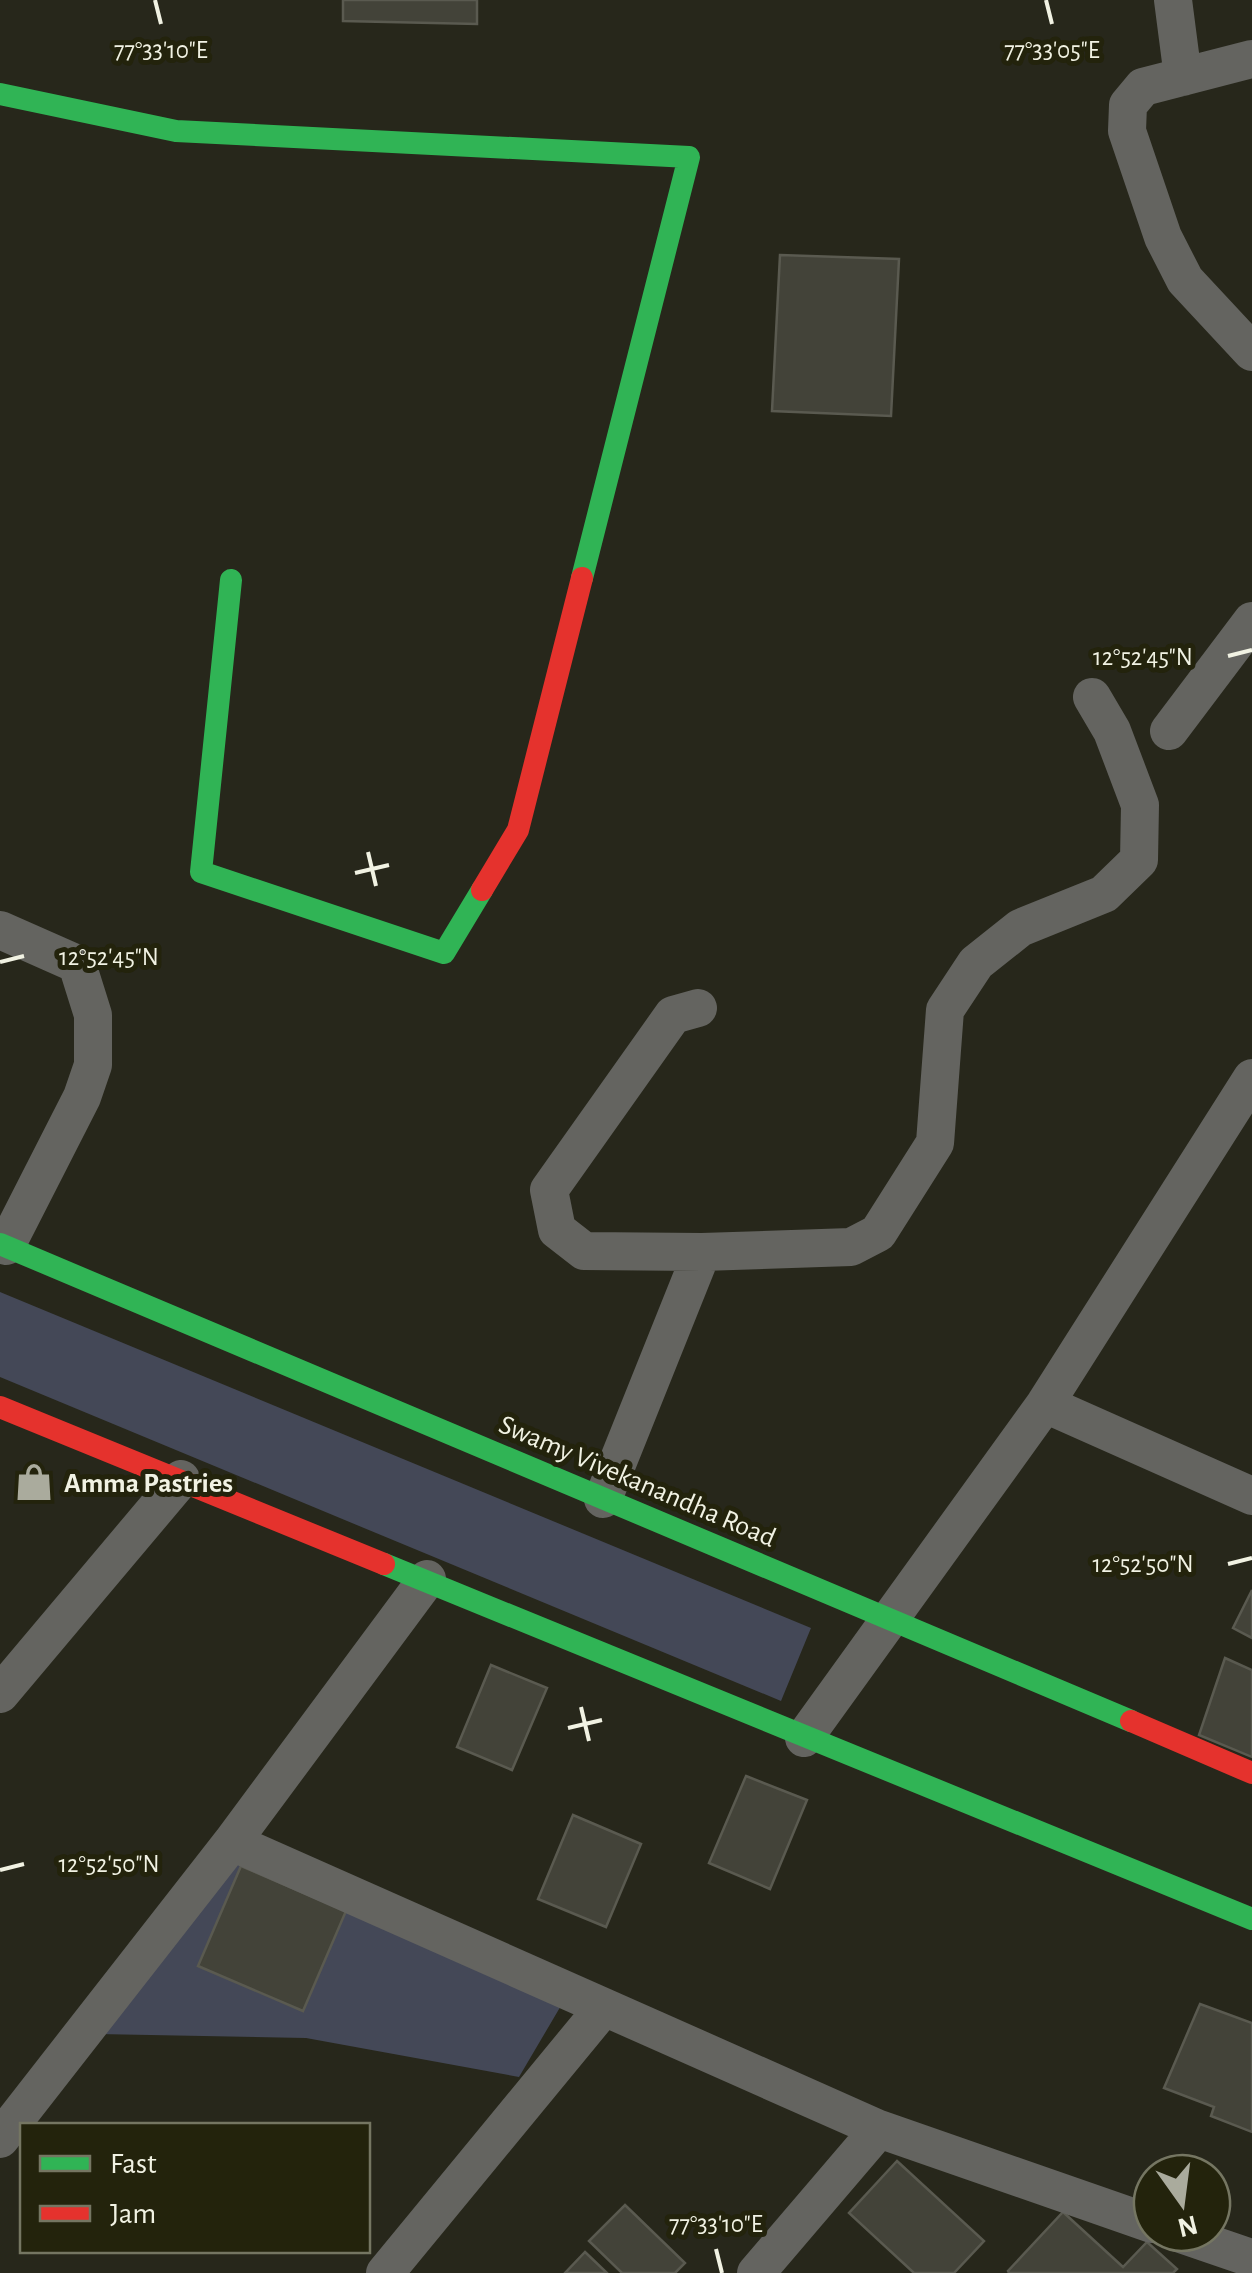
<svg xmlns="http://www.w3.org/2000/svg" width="1252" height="2273" font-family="'Alegreya Sans',sans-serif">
<rect width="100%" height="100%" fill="#27271b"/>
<path fill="#444857" d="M0,1292L811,1628L781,1701L0,1377Z
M232,1858L562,2004L519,2077L306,2038L97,2034Z"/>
<path fill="#434339" stroke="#5a5a50" stroke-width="2.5" d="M343,0H477V24L343,21Z
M780,255L899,259L891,416L772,411Z
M1252,1590V1638L1233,1628Z
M1225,1658L1252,1670V1757L1199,1735Z
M491,1665L547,1688L512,1770L457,1747Z
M746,1776L807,1800L770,1889L709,1863Z
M573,1815L641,1844L606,1927L538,1899Z
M241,1866L346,1911L303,2011L198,1966Z
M1200,2004L1252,2023V2132L1211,2116L1214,2107L1164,2088Z
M897,2161L984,2241L954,2273H914L849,2213Z
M625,2205L685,2263L675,2273H622L589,2241Z
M1063,2212L1123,2267L1147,2242L1177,2269L1173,2273H1009L1008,2271Z
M585,2252L607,2273H565Z"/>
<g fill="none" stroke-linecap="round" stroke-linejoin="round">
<path stroke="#646460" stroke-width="38" d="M1173,0L1183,77
M1252,59L1143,87L1128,105L1127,131L1163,237L1185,280L1252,352
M1169,731L1252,621
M0,930L77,964L93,1015V1065L82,1097L6,1246
M698,1008L673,1015L549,1190L557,1230L584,1251L702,1252L851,1247L878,1233L935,1143L945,1010L976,963L1020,928L1104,894L1139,860L1140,805L1112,731L1092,697
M1045,1404L1252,1496
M603,1499L702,1252
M0,1694L181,1479
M804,1738L1045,1404L1252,1078
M232,1842L879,2129
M0,2139L232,1842L427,1579
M1178,2233L1248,2257
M385,2273L604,2007
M756,2273L879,2129L1152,2224"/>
<path stroke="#30b455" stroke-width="22" d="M0,94L176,131L689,157L582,578
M231,580L201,872L444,953L482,890
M0,1244L1131,1721
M384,1564L1252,1919"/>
<path stroke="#e5322d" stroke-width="22" d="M482,890L518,830L582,578
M0,1407L384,1564
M1131,1721L1252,1773"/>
</g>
<path fill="none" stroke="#f1f2e3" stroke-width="4" d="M155,0L161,24M1046,0L1052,24M1228,656L1252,650M368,852L376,886M355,873L389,865M0,962L24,956M1228,1564L1252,1558M581,1707L589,1741M568,1728L602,1720M0,1870L24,1864M716,2249L722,2273"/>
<defs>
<g id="shop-bare" transform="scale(3)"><path d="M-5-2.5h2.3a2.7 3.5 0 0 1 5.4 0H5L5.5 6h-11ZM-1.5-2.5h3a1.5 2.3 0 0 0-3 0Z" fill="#aaab9d" stroke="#23230c" stroke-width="2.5" paint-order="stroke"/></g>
</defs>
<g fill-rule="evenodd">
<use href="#shop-bare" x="34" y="1482"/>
</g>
<g text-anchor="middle" stroke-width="10" stroke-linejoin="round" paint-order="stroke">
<g font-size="28" fill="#f1f2e3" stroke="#23230c">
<text transform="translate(638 1480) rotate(23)" y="10">Swamy Vivekanandha Road</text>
</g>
<g font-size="28" font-weight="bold" fill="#f1f2e3" stroke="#23230c" text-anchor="start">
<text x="64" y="1492">Amma Pastries</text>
</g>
</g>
<g font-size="25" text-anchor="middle" fill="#f1f2e3" stroke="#23230c" stroke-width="10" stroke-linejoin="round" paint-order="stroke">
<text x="161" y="58">77°33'10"E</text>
<text x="1052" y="58">77°33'05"E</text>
<text x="1143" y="665">12°52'45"N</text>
<text x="109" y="965">12°52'45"N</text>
<text x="1143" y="1572">12°52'50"N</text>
<text x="109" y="1872">12°52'50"N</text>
<text x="716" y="2232">77°33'10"E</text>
</g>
<rect x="20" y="2123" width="350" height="130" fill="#23230c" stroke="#757662" stroke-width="2.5"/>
<rect x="40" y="2156" width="50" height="15" fill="#30b455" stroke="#757662" stroke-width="2.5"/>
<text x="110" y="2173" font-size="30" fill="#f1f2e3">Fast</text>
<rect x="40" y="2206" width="50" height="15" fill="#e5322d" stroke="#757662" stroke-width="2.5"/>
<text x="110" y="2223" font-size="30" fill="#f1f2e3">Jam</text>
<g transform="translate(1182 2203) rotate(166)"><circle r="48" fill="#23230c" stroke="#757662" stroke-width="2.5"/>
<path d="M0-8L18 38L0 25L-18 38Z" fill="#aaab9d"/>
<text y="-15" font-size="28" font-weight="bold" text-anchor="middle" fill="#f1f2e3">N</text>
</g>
</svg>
